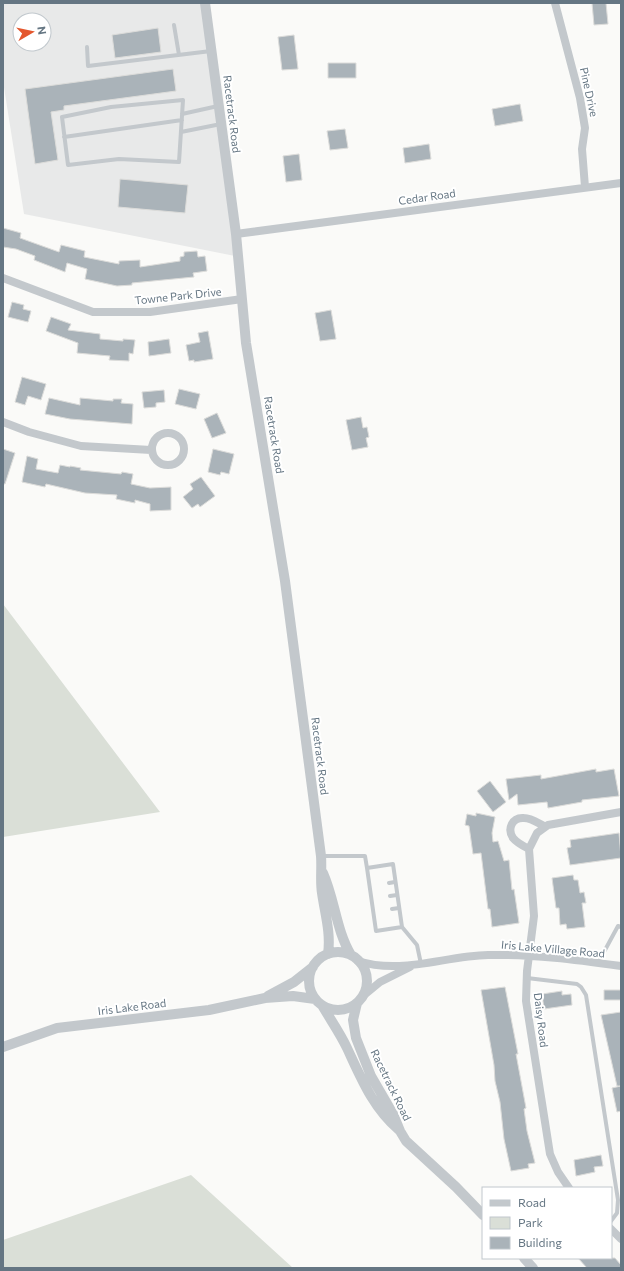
<svg xmlns="http://www.w3.org/2000/svg" width="624" height="1271" font-family="Commissioner,sans-serif">
<rect width="100%" height="100%" fill="#fafaf8"/>
<path fill="#e8e9e9" fill-rule="evenodd" d="M3,3H204L240,257L24,214L3,81ZM20,20H44V44H20Z"/>
<path fill="#dadfd7" d="M3,604L160,812L3,837Z
M191,1175L293,1268H3V1240Z"/>
<path fill="#aab3b9" stroke="#dcdcda" d="M592,3H606L608,24L594,25Z
M158,28L161,52L115,58L112,35Z
M294,35L298,69L282,70L278,37Z
M328,63H356V78H328Z
M173,69L176,91L64,106V110L51,112L58,160L35,164L25,89Z
M520,104L523,121L495,126L492,109Z
M345,129L348,148L330,150L327,131Z
M429,144L431,159L405,163L403,148Z
M299,154L302,180L286,182L283,156Z
M120,179L188,185L185,213L118,207Z
M3,228L21,233L20,238L59,252L61,245L85,251L84,257L119,264V261L140,260V267L180,261V257L184,256V252L197,251L198,257L205,256L207,271L193,273L194,277L132,283V285L117,286L85,279L87,269L67,263L65,272L34,260L35,256L16,249L3,247Z
M12,302L24,305L23,309L31,311L28,322L8,317Z
M331,310L336,339L320,341L315,313Z
M51,317L71,324L68,330L100,334V339L123,341V339L135,340L133,354L129,353V361L109,360L110,356L77,353L78,343L46,331Z
M208,331L213,359L194,362V360L189,361L186,345L200,342L198,333Z
M169,339L171,353L149,356L148,342Z
M22,377L46,384L41,400L28,396L25,405L15,402Z
M179,389L200,394L196,409L175,404Z
M164,390L165,402L156,403V407L144,408L142,392Z
M49,398L80,405V398L113,401V399H122L121,403L133,404L132,424L70,419L45,414Z
M217,413L226,433L212,438L204,419Z
M361,417L363,428L367,427L369,437L366,438L368,447L352,450L346,420Z
M3,449L15,453L5,484H3Z
M213,449L234,454L229,474L221,472L220,475L208,472Z
M27,456L38,459L36,469L58,473L60,465L70,467V466L81,468L80,470L121,474L122,472L133,474L131,484L150,488L171,487V510L150,511V504L135,500V503L116,499L117,495L85,493L46,484L45,487L22,482Z
M201,477L215,496L200,507L198,504L192,508L183,497L193,489L190,484Z
M596,769V772L614,769L619,796L582,800V802L548,808L547,802L518,805L517,794L509,800L506,779L541,775V779Z
M490,781L506,802L493,812L477,791Z
M476,813L495,817L492,833L493,842L498,841L504,861L509,860L512,890L514,889L519,923L492,927L490,909H488L481,853L473,854L469,826L465,825L467,814L476,816Z
M619,833L621,858L570,865L567,848L571,847L570,840Z
M573,875L574,880H578L580,893L584,892L586,903H582L585,927L567,929L566,924L560,925L559,908H556L552,878Z
M505,987L518,1054H516L526,1108L524,1109L527,1131L535,1163L528,1164L529,1168L511,1171L504,1139L500,1102L495,1081L494,1065L481,990Z
M604,990H621V1000H604Z
M562,991V995L571,994L572,1005L544,1009L542,994Z
M621,1012V1086H617L601,1015Z
M621,1086V1111L617,1112L612,1088Z
M601,1155L603,1166L594,1167L595,1172L576,1176L574,1160Z
M578,1258H615L621,1265V1268H587Z"/>
<g fill="none" stroke-linecap="round" stroke-linejoin="round">
<path stroke="#c3c8cc" stroke-width="4" d="M174,25L179,55
M87,47L88,66L211,51
M183,100L179,162L119,159L68,165L62,117L111,107Z
M182,114L218,106
M181,132L221,124
M64,137L182,120
M321,856H365L367,868L393,864L402,927L417,945L421,964
M367,868L376,931L402,927
M389,883L395,882
M390,896L397,895
M392,909L399,908
M598,963L618,926L621,927
M527,978L577,984L581,987L586,995L618,1200L617,1213L611,1221"/>
<path stroke="#c3c8cc" stroke-width="8" d="M555,3L580,98L585,128L582,149L585,187
M236,234L621,183
M3,278L93,312H150L242,299
M3,422L29,432L81,446L151,450
M152 449a16 16 0 1 1 32 0a16 16 0 1 1-32 0Z
M529,849C523,846 517,843 513,838C507,829 512,817 524,818C531,818 538,823 544,826
M358,961C401,975 444,956 488,955C532,954 577,960 621,966
M363,996L380,982L410,967
M569,1188L558,1172L550,1154L526,1001L527,971L534,916L529,849L537,833L548,825L621,812
M611,1229L621,1239"/>
<path stroke="#c3c8cc" stroke-width="10" d="M205,3L236,234L246,343L285,581L321,856C322,868 320,881 322,893C325,914 331,933 328,954
M323,873C335,900 336,930 351,955
M309 981a29 29 0 1 1 58 0a29 29 0 1 1-58 0Z
M268,996L294,982L313,967
M357,1003L353,1020L356,1038L371,1076L393,1114L400,1131L406,1141L456,1187L483,1215
M322,1005C330,1019 340,1033 347,1048C361,1078 373,1108 399,1130
M3,1047L57,1028L209,1010L265,998L293,996L315,999
M524,1258L533,1268"/>
</g>
<g text-anchor="middle" stroke-width="4" stroke-linejoin="round" paint-order="stroke">
<g font-size="11" fill="#657683" stroke="#fff">
<text transform="translate(589 92) rotate(78)" y="4">Pine Drive</text>
<text transform="translate(232 114) rotate(83)" y="4">Racetrack Road</text>
<text transform="translate(427 197) rotate(-8)" y="4">Cedar Road</text>
<text transform="translate(178 296) rotate(-6)" y="4">Towne Park Drive</text>
<text transform="translate(274 435) rotate(81)" y="4">Racetrack Road</text>
<text transform="translate(320 756) rotate(83)" y="4">Racetrack Road</text>
<text transform="translate(553 949) rotate(5)" y="4">Iris Lake Village Road</text>
<text transform="translate(132 1007) rotate(-7)" y="4">Iris Lake Road</text>
<text transform="translate(541 1020) rotate(83)" y="4">Daisy Road</text>
<text transform="translate(391 1085) rotate(64)" y="4">Racetrack Road</text>
</g>
</g>
<rect width="624" height="1271" fill="none" stroke="#657683" stroke-width="8"/>
<rect x="482" y="1187" width="130" height="72" fill="#ffffff" stroke="#c1c8cd"/>
<rect x="490" y="1200" width="20" height="6" fill="#c3c8cc" stroke="#c1c8cd"/>
<text x="518" y="1207" font-size="12" fill="#657683">Road</text>
<rect x="490" y="1217" width="20" height="12" fill="#dadfd7" stroke="#c1c8cd"/>
<text x="518" y="1227" font-size="12" fill="#657683">Park</text>
<rect x="490" y="1237" width="20" height="12" fill="#aab3b9" stroke="#c1c8cd"/>
<text x="518" y="1247" font-size="12" fill="#657683">Building</text>
<g transform="translate(32 32) rotate(81)"><circle r="19" fill="#ffffff" stroke="#c1c8cd"/>
<path d="M0-3L7 15L0 10L-7 15Z" fill="#e4572e"/>
<text y="-6" font-size="11" font-weight="bold" text-anchor="middle" fill="#657683">N</text>
</g>
</svg>
